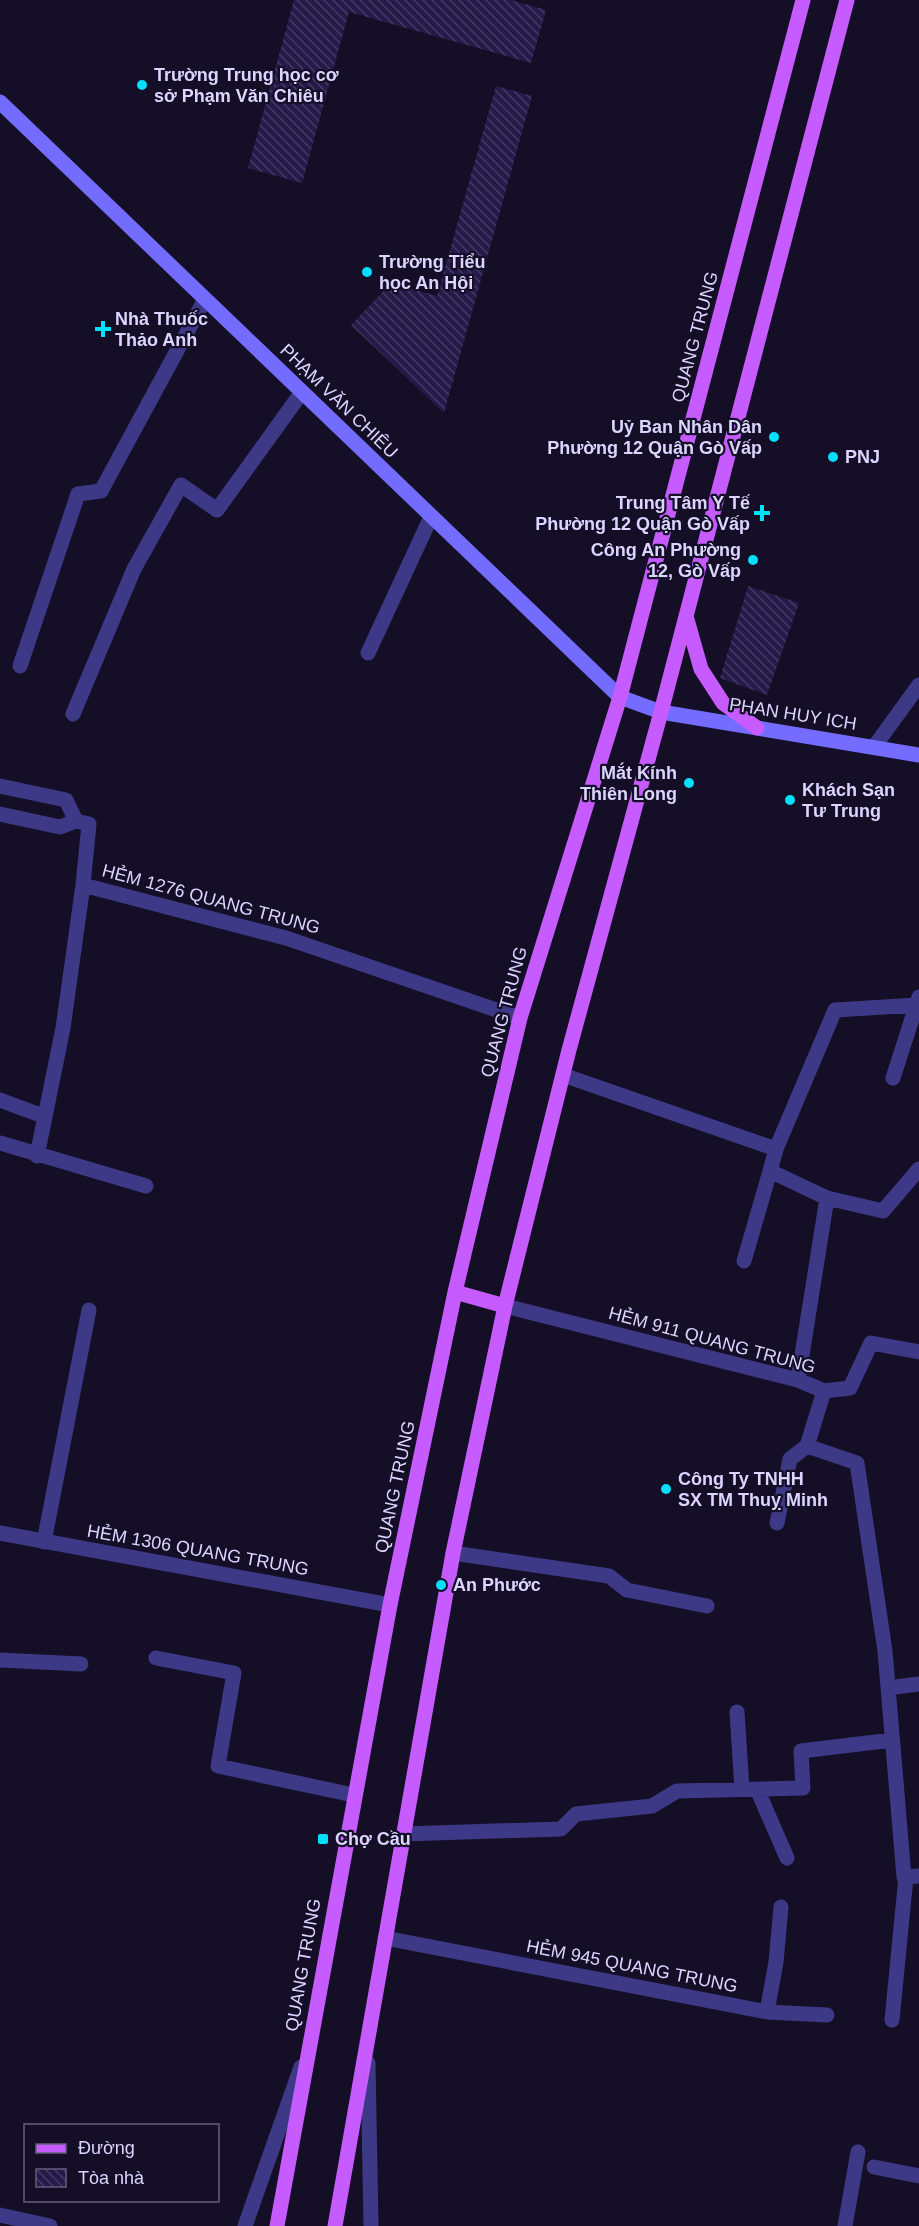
<svg xmlns="http://www.w3.org/2000/svg" width="919" height="2226" font-family="Arial,sans-serif">
<defs>
<pattern id="building-back-hatch" width="6" height="6" patternUnits="userSpaceOnUse" patternTransform="scale(1.5)"><rect width="6" height="6" fill="#251a49"/><path d="M-1 5l2 2M0 0l6 6M5-1l2 2" fill="none" stroke="#443a64"/></pattern>
</defs>
<rect width="100%" height="100%" fill="#140f27"/>
<path fill="url(#building-back-hatch)" d="M294,0H511L546,10L531,63L349,12L302,183L248,168Z
M496,86L532,96L444,413L351,325L391,283L437,296Z
M748,586L799,603L767,695L720,678Z"/>
<g fill="none" stroke-linecap="round" stroke-linejoin="round">
<path stroke="#3e3987" stroke-width="15" d="M368,653L431,517
M20,666L78,494L101,491L205,299
M73,714L134,569L181,485L217,510L302,392
M0,786L66,800L76,821
M0,814L60,827L76,821L89,824L83,885L63,1028L37,1156
M83,885L286,938L520,1018
M563,1075L776,1149L835,1010L917,1005
M893,1078L919,997
M0,1143L146,1186
M776,1149L770,1171L827,1198L798,1380
M827,1198L883,1211L919,1169
M744,1261L770,1171
M505,1306L798,1380L824,1391L850,1388L871,1343L919,1352
M824,1391L807,1446L857,1463L885,1651L904,1877L919,1876
M777,1523L790,1459L807,1446
M44,1542L89,1310
M453,1553L609,1576L627,1590L707,1606
M156,1658L234,1673L218,1766L353,1795
M0,1660L81,1664
M888,1688L919,1684
M737,1712L742,1789
M757,1789L787,1858
M403,1834L561,1829L576,1814L652,1806L677,1791L803,1788L801,1751L892,1740
M385,1938L767,2012L776,1962L781,1907
M767,2012L827,2015
M892,2020L906,1877
M874,2167L919,2176
M845,2226L858,2152"/>
<path stroke="#3e3987" stroke-width="15" d="M874,747L919,685
M0,1100L43,1116
M0,1533L390,1605
M368,2063L371,2226
M0,2215L50,2226
M245,2226L301,2067"/>
<path stroke="#736cff" stroke-width="15" d="M0,102L620,697L661,712L919,755"/>
<path stroke="#c65cff" stroke-width="15" d="M686,616L701,669L723,703L757,728
M455,1292L505,1306
M277,2226L390,1605L455,1292L520,1018L620,697L803,0
M335,2226L453,1553L505,1306L569,1050L661,712L847,0"/>
</g>
<g fill="#01dfff" stroke="#140f27" stroke-width="2">
<circle cx="142" cy="85" r="6"/>
<circle cx="367" cy="272" r="6"/>
<path d="M100 320h6v6h6v6h-6v6h-6v-6h-6v-6h6z"/>
<circle cx="774" cy="437" r="6"/>
<circle cx="833" cy="457" r="6"/>
<path d="M759 504h6v6h6v6h-6v6h-6v-6h-6v-6h6z"/>
<circle cx="753" cy="560" r="6"/>
<circle cx="689" cy="783" r="6"/>
<circle cx="790" cy="800" r="6"/>
<circle cx="666" cy="1489" r="6"/>
<circle cx="441" cy="1585" r="6"/>
<rect x="317" y="1833" width="12" height="12" rx="3"/>
</g>
<g text-anchor="middle" stroke-width="4.5" stroke-linejoin="round" paint-order="stroke">
<g font-size="18" font-weight="bold" fill="#dbd5ff" stroke="#140f27" text-anchor="start">
<text x="154" y="81">Trường Trung học cơ<tspan x="154" dy="21">sở Phạm Văn Chiêu</tspan></text>
<text x="379" y="268">Trường Tiểu<tspan x="379" dy="21">học An Hội</tspan></text>
<text x="115" y="325">Nhà Thuốc<tspan x="115" dy="21">Thảo Anh</tspan></text>
<text x="762" y="433" text-anchor="end">Uỷ Ban Nhân Dân<tspan x="762" dy="21">Phường 12 Quận Gò Vấp</tspan></text>
<text x="845" y="463">PNJ</text>
<text x="750" y="509" text-anchor="end">Trung Tâm Y Tế<tspan x="750" dy="21">Phường 12 Quận Gò Vấp</tspan></text>
<text x="741" y="556" text-anchor="end">Công An Phường<tspan x="741" dy="21">12, Gò Vấp</tspan></text>
<text x="677" y="779" text-anchor="end">Mắt Kính<tspan x="677" dy="21">Thiên Long</tspan></text>
<text x="802" y="796">Khách Sạn<tspan x="802" dy="21">Tư Trung</tspan></text>
<text x="678" y="1485">Công Ty TNHH<tspan x="678" dy="21">SX TM Thuỵ Minh</tspan></text>
<text x="453" y="1591">An Phước</text>
<text x="335" y="1845">Chợ Cầu</text>
</g>
<g font-size="18" fill="#dbd5ff" stroke="#140f27">
<text transform="translate(695 337) rotate(-75)" y="6">QUANG TRUNG</text>
<text transform="translate(339 401) rotate(44)" y="6">PHẠM VĂN CHIÊU</text>
<text transform="translate(793 714) rotate(9)" y="6">PHAN HUY ICH</text>
<text transform="translate(211 899) rotate(15)" y="6">HẺM 1276 QUANG TRUNG</text>
<text transform="translate(504 1012) rotate(-75)" y="6">QUANG TRUNG</text>
<text transform="translate(712 1340) rotate(15)" y="6">HẺM 911 QUANG TRUNG</text>
<text transform="translate(395 1487) rotate(-78)" y="6">QUANG TRUNG</text>
<text transform="translate(198 1550) rotate(10)" y="6">HẺM 1306 QUANG TRUNG</text>
<text transform="translate(303 1965) rotate(-80)" y="6">QUANG TRUNG</text>
<text transform="translate(632 1966) rotate(11)" y="6">HẺM 945 QUANG TRUNG</text>
</g>
</g>
<rect x="24" y="2124" width="195" height="78" fill="#140f27" stroke="#645e7d" stroke-width="1.5"/>
<rect x="36" y="2144" width="30" height="9" fill="#c65cff" stroke="#645e7d" stroke-width="1.5"/>
<text x="78" y="2154" font-size="18" fill="#dbd5ff">Đường</text>
<rect x="36" y="2169" width="30" height="18" fill="url(#building-back-hatch)" stroke="#645e7d" stroke-width="1.5"/>
<text x="78" y="2184" font-size="18" fill="#dbd5ff">Tòa nhà</text>
</svg>
